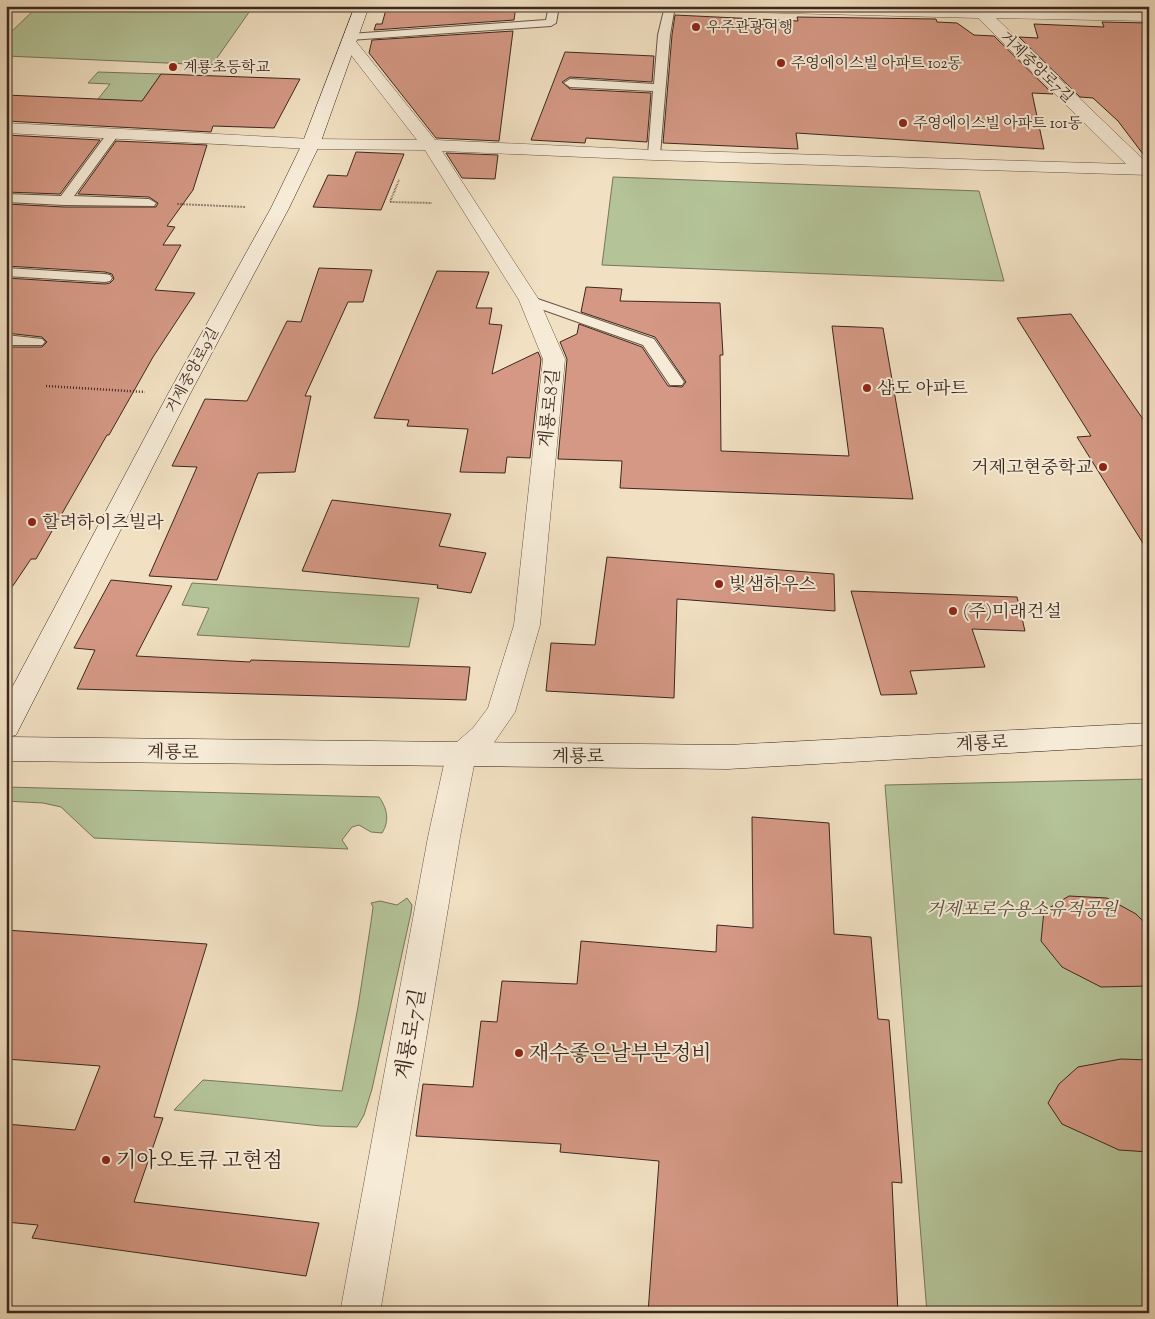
<svg xmlns="http://www.w3.org/2000/svg" width="1155" height="1319" font-family="'Sorts Mill Goudy','Noto Serif KR',serif">
<rect width="100%" height="100%" fill="#f1e0c2"/>
<filter id="stains"><feTurbulence type="fractalNoise" baseFrequency=".004" numOctaves="4"/><feColorMatrix values="0 0 0 0 .2 0 0 0 0 .09 0 0 0 0 .02 0 0 0 .5 -.17"/></filter>
<radialGradient id="worn" r=".72"><stop offset=".6" stop-color="#630" stop-opacity="0"/><stop offset="1" stop-color="#630" stop-opacity=".3"/></radialGradient>
<path fill="#b4c398" stroke="#78755b" d="M38,6H206L252,8L212,65L6,56V37Z
M98,72L161,74L127,123L98,99L110,84L88,83Z
M613,177L979,191L1004,281L602,265Z
M192,583L419,598L409,647L197,635L209,608L182,605Z
M1149,779V1313H927L885,785Z
M6,787L379,797C387,808 390,821 382,833L371,832L359,825L352,827L342,840L348,849L94,838L61,807L43,803L6,801Z
M407,898L412,905L411,913L372,1089L364,1115L357,1127L321,1126L174,1110L203,1080L342,1091L358,1007L371,922L373,907L371,903L380,901L397,905Z"/>
<path fill="#d49884" stroke="#3c271e" d="M387,6H516L514,20L374,30L376,24H382Z
M1096,6H1149V11L1097,10Z
M675,15L798,21L797,17L936,19L937,22L957,23L974,35L994,36L1053,94L1032,93L1044,149L796,133L798,149L663,143L672,35Z
M1102,22L1149,23V162L1118,121L1093,98L1080,97L1019,37L1038,38L1034,24L1104,27Z
M513,31L499,141L436,138L369,53L372,40Z
M565,52L654,56L652,82L570,77L562,82L570,89L651,93L647,142L586,138L585,143L531,140Z
M161,74L300,79L274,128L213,126L211,132L6,121V95L142,101Z
M6,135L100,140L60,194L6,192Z
M116,141L207,145L193,190L167,226L175,227L163,245H181L155,290L195,293L153,357L109,435H107L36,559H31L6,596V347H42L47,342L42,337L6,333V278L105,284L110,283L114,279L112,274L105,272L6,266V204L64,207H156L158,203L149,197L78,194Z
M356,152L404,154L381,210L313,207L328,175L347,176Z
M446,153L498,155L495,179L462,178Z
M319,268L372,270L363,302H348L305,396H311L295,472L258,473L217,580L149,576L197,467L172,466L205,399L247,401L287,321L301,322Z
M437,271L489,272L476,308H492L489,324L502,325L492,374L538,352L541,359L530,458L507,457L505,473L460,472L468,429L407,426L409,420L374,418Z
M586,287L622,289L620,301L720,303L723,355H720L721,451L849,456L832,326L883,328L913,499L620,488L622,461L558,459L567,359L560,342L577,334L579,324L642,347L668,386L682,387L686,382L655,337L581,312Z
M1071,314L1149,428V553L1077,437L1091,436L1017,318Z
M332,500L451,514L439,546L486,553L471,593L437,588L438,585L302,571Z
M607,557L834,574L835,611L677,599L674,698L546,691L551,643L595,645Z
M111,580L172,586L136,656L250,662L251,660L470,667L466,700L77,689L95,650L74,648Z
M851,591L1017,597L1025,631L972,629L985,667L910,671L917,694L881,695Z
M752,817L829,823L834,934L871,937L878,1019L889,1020L902,1183L892,1182L898,1313H648L659,1161L560,1152L561,1144L416,1136L423,1084L473,1087L481,1021L497,1022L502,981L577,984L581,941L716,952L717,925L753,928Z
M1069,896L1107,898L1136,914L1149,927V986L1101,987L1062,967L1041,941L1044,911Z
M6,930L207,944L154,1117L163,1118L134,1202L319,1223L306,1276L32,1238L38,1225L6,1222V1124L75,1130L100,1066L6,1059Z
M1121,1059L1149,1060V1152L1119,1150L1062,1124L1048,1103L1059,1084L1078,1067Z"/>
<g fill="none" stroke-linecap="round" stroke-linejoin="round">
<g stroke="#695547" stroke-width="2">
<path id="lane" d="M549,6H559L556,23L551,26L350,40L344,37L350,34L546,20Z
M665,6H675L670,35L660,155L654,159L648,155L653,91L570,87L564,83L570,79L654,84L658,35Z
M113,130L119,134L74,196L149,199L156,203L154,206L64,205L6,202V194L61,196L109,131Z
M6,268L105,274L110,275L112,278L110,281L105,282L6,276Z
M529,296L654,339L684,382L682,385H670L643,345L524,303L522,300L524,297Z
M6,335L42,339L45,342L42,345H6Z"/>
</g>
<g stroke="#695547" stroke-width="1">
<path id="street" d="M659,6H870L970,9L971,6H984L986,9L1149,13V21L996,18L1149,165V175L654,160L442,151L539,300L565,359L540,625L515,712L493,744L475,760L460,837L380,1313H340L428,837L446,755L451,747L473,728L488,708L514,625L543,359L519,300L425,150L311,149L6,133V123L311,139L417,140L341,42L344,39H354L435,140L654,150L1126,164L978,18L666,10Z"/>
</g>
<g stroke="#3c271e" stroke-width="1">
<path id="secondary" d="M355,6H369L320,144L289,208L190,394L20,727L16,735L8,737L728,745L1149,723V745L728,769L6,761V699L168,394L271,208L302,144Z"/>
</g>
<path stroke="#3c271e" stroke-width="2" stroke-dasharray="0.5 1" stroke-linecap="butt" d="M399,180L390,202L432,203
M177,204L246,207"/>
<path stroke="#3c271e" stroke-width="2.5" stroke-dasharray="1 2" stroke-linecap="butt" d="M46,386L145,392"/>
<use href="#lane" fill="#f6ebd7" fill-rule="evenodd"/>
<use href="#street" fill="#f6ebd7" fill-rule="evenodd"/>
<use href="#secondary" fill="#f6ebd7" fill-rule="evenodd"/>
</g>
<g fill="#8f2418" stroke="#f6ebd7" stroke-width="2">
<circle cx="696" cy="27" r="5"/>
<circle cx="781" cy="63" r="5"/>
<circle cx="173" cy="67" r="5"/>
<circle cx="903" cy="123" r="5"/>
<circle cx="867" cy="388" r="5"/>
<circle cx="1103" cy="467" r="5"/>
<circle cx="32" cy="522" r="5"/>
<circle cx="719" cy="584" r="5"/>
<circle cx="953" cy="611" r="5"/>
<circle cx="519" cy="1053" r="5"/>
<circle cx="106" cy="1160" r="5"/>
</g>
<g text-anchor="middle" stroke-width="4" stroke-linejoin="round" paint-order="stroke">
<g font-size="15" fill="#3c271e" stroke="#f6ebd7" text-anchor="start">
<text x="706" y="32">우주관광여행</text>
<text x="791" y="68">주영에이스빌 아파트 102동</text>
<text x="183" y="72">계룡초등학교</text>
<text x="913" y="128">주영에이스빌 아파트 101동</text>
</g>
<g font-size="15" fill="#3c271e" stroke="#f6ebd7">
<text transform="translate(1037 67) rotate(44)" y="5">거제중앙로7길</text>
<text transform="translate(192 370) rotate(-62)" y="5">거제중앙로9길</text>
</g>
<g font-size="18" fill="#3c271e" stroke="#f6ebd7" text-anchor="start">
<text x="877" y="394">삼도 아파트</text>
<text x="1093" y="473" text-anchor="end">거제고현중학교</text>
<text x="42" y="528">할려하이츠빌라</text>
<text x="729" y="590">빛샘하우스</text>
<text x="963" y="617">(주)미래건설</text>
</g>
<g font-size="18" fill="#3c271e" stroke="#f6ebd7">
<text transform="translate(549 408) rotate(-84)" y="6">계룡로8길</text>
<text transform="translate(982 743) rotate(-3)" y="6">계룡로</text>
<text transform="translate(173 752) rotate(1)" y="6">계룡로</text>
<text x="578" y="762">계룡로</text>
</g>
<g font-size="18" font-style="italic" fill="#5a4e3c" stroke="#f6ebd7">
<text x="1022" y="915">거제포로수용소유적공원</text>
</g>
<g font-size="21" fill="#3c271e" stroke="#f6ebd7">
<text transform="translate(410 1034) rotate(-80)" y="7">계룡로7길</text>
</g>
<g font-size="21" fill="#3c271e" stroke="#f6ebd7" text-anchor="start">
<text x="529" y="1060">재수좋은날부분정비</text>
<text x="116" y="1167">기아오토큐 고현점</text>
</g>
</g>
<rect width="1155" height="1319" fill="none" stroke="#f1e0c2" stroke-width="25"/>
<rect x="8" y="8" width="1140" height="1304" fill="none" stroke="#3c271e" stroke-width="2.5"/>
<rect x="12" y="12" width="1130" height="1294" fill="none" stroke="#3c271e"/>
<rect width="100%" height="100%" filter="url(#stains)"/>
<rect width="100%" height="100%" fill="url(#worn)"/>
</svg>
